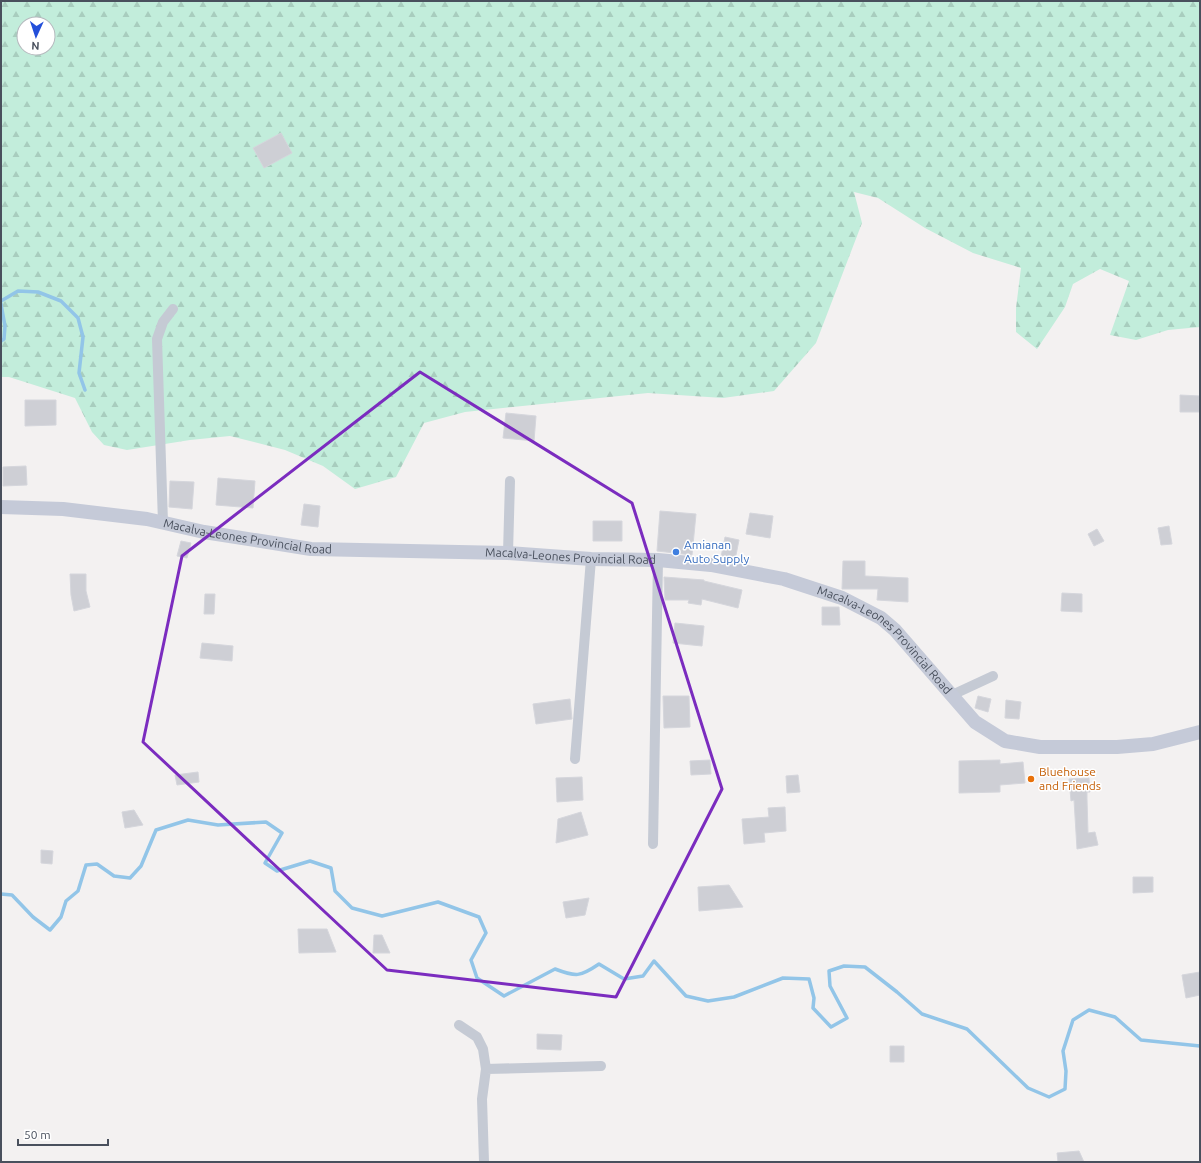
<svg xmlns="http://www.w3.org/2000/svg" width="1201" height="1163" font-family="Ubuntu,sans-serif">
<defs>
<pattern id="forest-firs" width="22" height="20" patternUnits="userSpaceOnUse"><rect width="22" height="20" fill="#c2eddb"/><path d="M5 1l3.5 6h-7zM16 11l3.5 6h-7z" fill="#a8cdbe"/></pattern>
</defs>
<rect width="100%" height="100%" fill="#f3f1f1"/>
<path fill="url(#forest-firs)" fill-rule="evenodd" d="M1,1H1200V327L1168,330L1136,340L1110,335L1129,281L1100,269L1073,284L1065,307L1037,349L1016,332V308L1021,268L973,253L925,228L878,198L854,192L862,223L816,343L774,391L723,398L648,393L465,412L424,423L396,477L355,489L323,466L285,450L230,436L190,440L127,450L104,445L92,432L75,398L9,377H1ZM24,24H48V48H24Z"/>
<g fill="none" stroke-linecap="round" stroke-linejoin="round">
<path stroke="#92c5e8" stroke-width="3.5" d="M1,301L18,291L38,292L61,301L78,318L83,337L79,373L85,390
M1,304L5,326L4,339L1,341
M1,894L12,895L33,917L50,930L61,917L66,901L78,891L86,865L97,864L114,876L130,878L141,866L156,830L188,820L218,825L266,822L282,833L265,863L277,871L310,861L331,868L335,891L352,908L382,916L438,902L479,917L486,933L471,960L477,978L504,996L555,969C576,977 580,977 599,964L624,979L643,976L654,961L686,996L708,1001L734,997L783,978L809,979L814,998L813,1008L831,1027L847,1018L830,986L829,971L844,966L865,967L897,992L922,1014L967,1029L1028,1088L1049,1097L1065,1089L1066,1071L1063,1051L1073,1020L1089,1010L1115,1017L1141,1040L1200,1046"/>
</g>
<path fill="#cecfd5" stroke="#d5d6dc" d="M281,133L292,153L264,168L253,148Z
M1180,395L1200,396V412H1180Z
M25,400H56V425L25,426Z
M506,413L536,416L534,441L503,438Z
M26,466L27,485L3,486V467Z
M218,478L255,481L253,508L216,505Z
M170,481L194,482L192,509L169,507Z
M304,504L320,506L318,527L301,525Z
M660,511L696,514L692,555L657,551Z
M750,513L773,516L770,538L746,534Z
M593,521H622V541H593Z
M1169,526L1172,544L1161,545L1158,528Z
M1097,529L1104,541L1094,546L1088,534Z
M725,537L739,540L735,560L721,557Z
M181,541L191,543L187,558L177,556Z
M843,561H865V576L908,578V602L877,600L878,589H842Z
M70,574H86V591L90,607L74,611L71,595Z
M664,577L704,580V581L742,590L738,608L702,599L701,605L688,603L689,600H665Z
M1062,593L1082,594V612L1061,611Z
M205,594H215L214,614H204Z
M822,607H839L840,625H822Z
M675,623L704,626L702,646L673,643Z
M202,643L233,646L232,661L200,658Z
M663,696H689L690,727L664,728Z
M978,696L991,699L988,712L975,708Z
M570,699L572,719L536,724L533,704Z
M1006,700L1021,702L1019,719L1005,718Z
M710,760L711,774L691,775L690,761Z
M1000,760V764L1023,762L1025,783L1000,785V792L959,793V761Z
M198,772L199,782L177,785L175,775Z
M798,775L800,792L787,793L786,776Z
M582,777L583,800L557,802L556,778Z
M1089,778L1090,792H1087V799L1088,833L1095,832L1098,845L1077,849L1074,800L1071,801L1069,779Z
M785,807L786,831L764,833L765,842L744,844L742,819L769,817L768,808Z
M134,810L143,825L125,828L122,812Z
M581,812L588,835L556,843L558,819Z
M41,850L53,851L52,864L41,863Z
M1133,877H1153V892L1133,893Z
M729,885L743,907L699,911L698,887Z
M589,898L585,915L566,918L563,902Z
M298,929H327L336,952L299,953Z
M374,935H382L390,953H373Z
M1200,972V995L1186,998L1182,975Z
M537,1034L562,1035L561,1050L537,1049Z
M890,1046H904V1062H890Z
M1079,1151L1084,1162H1058L1057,1153Z"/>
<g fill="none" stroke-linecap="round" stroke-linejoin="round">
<path stroke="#c5cad4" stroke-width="10" d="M163,523L157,339L163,322L173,309
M508,553L510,481
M952,695L993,676
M575,759L591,559
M653,844L658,560
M459,1025L477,1037L483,1049L486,1069L482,1099L484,1162
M486,1069L601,1066"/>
<path stroke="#c5cad8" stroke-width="14" id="s1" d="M1,507L63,509L147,519L204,532L311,549L508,553L591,559L658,560L711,565L784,579L842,598L881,618L895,630L975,722L1005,741L1040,747H1117L1153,744L1200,732"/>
</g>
<path fill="none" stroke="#7b2cbf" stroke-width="3" stroke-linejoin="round" d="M420,372L632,503L722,789L616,997L387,970L143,742L182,556Z"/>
<circle fill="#3f7fe0" stroke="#fff" stroke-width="1.5" cx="676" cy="552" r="4"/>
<circle fill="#e8710a" stroke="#fff" stroke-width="1.5" cx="1031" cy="779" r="4"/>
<g text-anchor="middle" stroke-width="3" stroke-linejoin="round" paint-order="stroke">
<g font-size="12" fill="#49505d" stroke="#fff">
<text dy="4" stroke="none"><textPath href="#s1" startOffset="249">Macalva-Leones Provincial Road</textPath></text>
<text dy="4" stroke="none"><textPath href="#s1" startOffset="573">Macalva-Leones Provincial Road</textPath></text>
<text dy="4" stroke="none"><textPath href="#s1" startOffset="909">Macalva-Leones Provincial Road</textPath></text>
</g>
<g font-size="12" fill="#366cbe" stroke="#fff" text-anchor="start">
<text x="684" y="549">Amianan<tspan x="684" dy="14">Auto Supply</tspan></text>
</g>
<g font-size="12" fill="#c56008" stroke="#fff" text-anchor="start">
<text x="1039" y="776">Bluehouse<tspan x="1039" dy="14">and Friends</tspan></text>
</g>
</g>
<rect width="1201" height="1163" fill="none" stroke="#49505d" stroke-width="4"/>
<g transform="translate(36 36) rotate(183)"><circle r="19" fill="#ffffff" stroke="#b6b9be"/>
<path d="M0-3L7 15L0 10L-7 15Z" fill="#234fda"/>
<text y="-6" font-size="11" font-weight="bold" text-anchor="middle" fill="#49505d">N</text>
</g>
<path d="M18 1139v6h90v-6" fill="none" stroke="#49505d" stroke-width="2"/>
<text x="24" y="1139" font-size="12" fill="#49505d" stroke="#ffffff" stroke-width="3" paint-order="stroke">50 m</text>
</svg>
